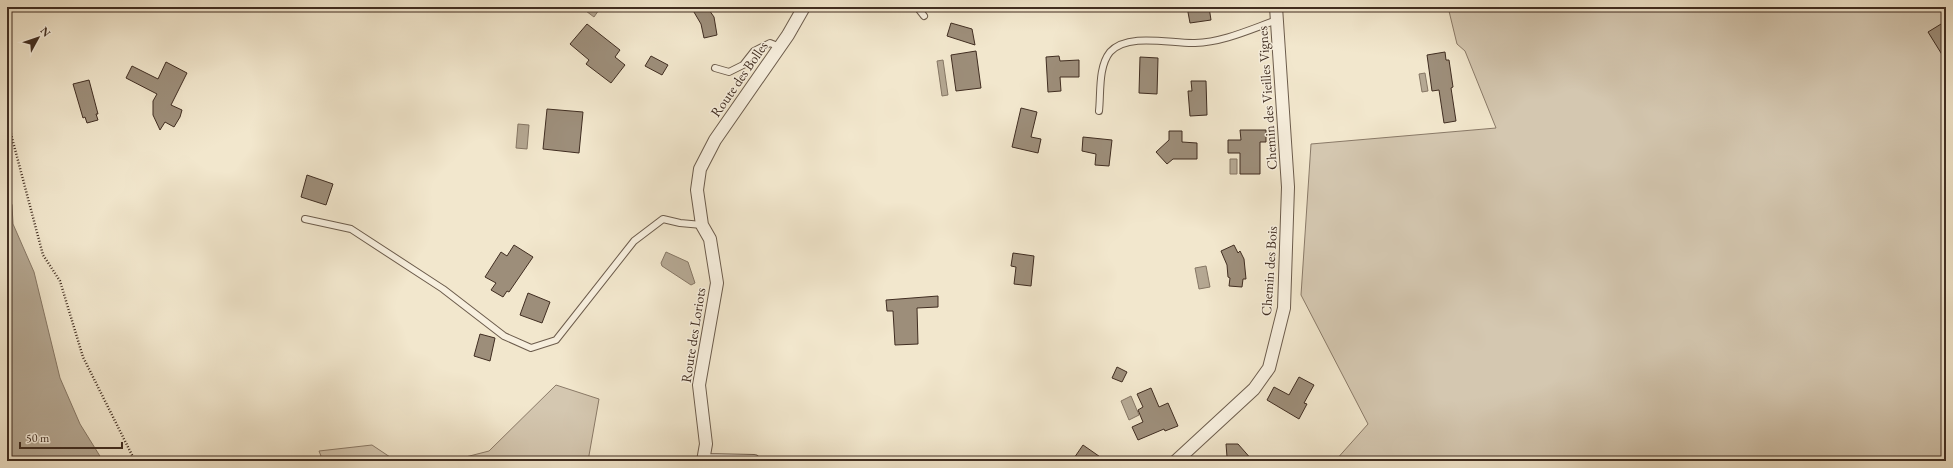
<svg xmlns="http://www.w3.org/2000/svg" width="1953" height="468" font-family="'EB Garamond',serif">
<rect width="100%" height="100%" fill="#f2e7cd"/>
<filter id="stains"><feTurbulence type="fractalNoise" baseFrequency=".005" numOctaves="4"/><feColorMatrix values="0 0 0 0 .2 0 0 0 0 .09 0 0 0 0 .02 0 0 0 .5 -.17"/></filter>
<radialGradient id="worn" r=".72"><stop offset=".6" stop-color="#630" stop-opacity="0"/><stop offset="1" stop-color="#630" stop-opacity=".3"/></radialGradient>
<path fill="#d4c7b0" stroke="#8a7a68" d="M1448,7H1946V461H1335L1368,424L1301,295L1311,144L1496,128L1465,51L1457,44Z
M556,385L599,399L588,461H450L489,451Z
M372,445L396,461H323L319,451Z"/>
<path fill="#b5a893" stroke="#867765" d="M589,7H601L594,17L586,11Z
M943,60L948,95L942,96L937,61Z
M1425,73L1428,91L1422,92L1419,74Z
M518,124L529,125L527,149L516,148Z
M1230,159H1237V174H1230Z
M7,192L12,205L13,224L34,272L60,378L80,424L103,461H7Z
M666,252L688,262L695,283L691,285L662,266L661,263Z
M1206,266L1210,287L1199,289L1195,268Z
M1131,396L1139,415L1129,420L1121,401Z"/>
<path fill="#9d8e7a" stroke="#402d21" d="M691,7H707L714,17L717,35L704,38L701,24Z
M1187,7H1209L1211,20L1190,23Z
M1946,21V61L1928,32Z
M951,23L972,29L975,45L947,36Z
M587,24L620,50L615,57L625,65L611,83L586,64L589,60L570,44Z
M976,51L981,88L956,91L951,55Z
M1445,52L1446,60H1449L1453,87L1451,88L1456,121L1444,123L1439,90L1432,91L1427,55Z
M651,56L668,65L662,75L645,66Z
M1059,56L1060,61L1079,60V77H1060L1061,91L1048,92L1046,57Z
M1140,57L1158,58L1157,94L1139,93Z
M166,62L187,73L171,105L182,110L180,117L174,127L165,122L160,130L153,115V101L157,94L126,78L132,66L158,79Z
M89,80L98,114H96L98,120L87,123L85,117L83,118L73,84Z
M1191,81H1206L1207,115L1190,116L1188,91H1192Z
M1021,108L1037,112L1031,137L1041,139L1038,153L1012,147Z
M547,109L583,112L579,153L543,149Z
M1240,130H1266V142H1260V174H1240V153H1228V140H1241Z
M1169,131H1182V142L1197,143V159H1173L1167,164L1156,152L1169,140Z
M1083,137L1112,140L1109,166L1095,165L1096,154L1082,151Z
M307,175L333,184L326,205L301,197Z
M514,245L533,257L509,292L507,291L503,297L491,290L496,283L485,277L501,252L507,256Z
M1234,245L1238,253L1240,251L1244,259L1246,279H1243L1242,287L1229,286L1230,278L1228,277L1227,265L1221,251Z
M1013,253L1034,256L1031,286L1014,284L1016,267L1011,266Z
M528,293L550,302L542,323L520,315Z
M938,296V307L917,308L918,344L895,345L893,311H887L886,300Z
M480,334L495,338L490,361L474,356Z
M1117,367L1127,372L1122,382L1112,378Z
M1299,377L1314,385L1304,403L1307,404L1299,419L1267,400L1274,387L1289,395Z
M1151,388L1159,407L1168,403L1178,426L1165,431L1164,429L1138,440L1132,427L1143,422L1138,410L1143,407L1137,394Z
M1226,444H1238L1253,461H1231L1227,457Z
M1083,445L1106,461H1072Z"/>
<g fill="none" stroke-linecap="round" stroke-linejoin="round">
<g stroke="#6c5c4c" stroke-width="8">
<path id="lane" d="M917,7L924,16
M715,68L729,72L743,65L754,51L770,43L780,47
M1099,111C1101,93 1098,67 1110,52C1128,32 1172,44 1195,43C1224,42 1251,29 1277,20
M305,219L351,229L443,289L504,336L531,348L556,340L634,241L663,219L680,223L702,225"/>
</g>
<g stroke="#6c5c4c" stroke-width="14">
<path id="street" d="M704,460L754,461
M703,461L706,444L699,385L717,283L710,239L702,225L697,190L700,169L715,140L788,35L804,7
M1176,461L1254,389L1269,368L1284,308L1288,187L1276,7"/>
</g>
<path stroke="#402d21" stroke-width="2.5" stroke-dasharray="1 2" stroke-linecap="butt" d="M7,119L43,255L60,281L83,357L135,461"/>
<use href="#lane" stroke="#f7efde" stroke-width="6"/>
<use href="#street" stroke="#f7efde" stroke-width="12"/>
</g>
<g text-anchor="middle" stroke-width="3" stroke-linejoin="round" paint-order="stroke">
<g font-size="14" fill="#402d21" stroke="#f7efde">
<text transform="translate(739 79) rotate(-55)" y="5">Route des Bolles</text>
<text transform="translate(1267 98) rotate(-94)" y="5">Chemin des Vieilles Vignes</text>
<text transform="translate(1269 271) rotate(-86)" y="5">Chemin des Bois</text>
<text transform="translate(693 335) rotate(-81)" y="5">Route des Loriots</text>
</g>
</g>
<rect width="1953" height="468" fill="none" stroke="#f2e7cd" stroke-width="24"/>
<rect x="8" y="8" width="1937" height="452" fill="none" stroke="#402d21" stroke-width="2"/>
<rect x="12" y="12" width="1929" height="444" fill="none" stroke="#402d21"/>
<g transform="translate(38 38) rotate(50)" stroke="#f7efde" stroke-width="3" paint-order="stroke">
<path d="M0-3L7 15L0 10L-7 15Z" fill="#402d21"/>
<text y="-6" font-size="11" font-weight="bold" text-anchor="middle" fill="#402d21">N</text>
</g>
<path d="M20 442v6h102v-6" fill="none" stroke="#402d21" stroke-width="2"/>
<text x="26" y="442" font-size="12" fill="#402d21" stroke="#f7efde" stroke-width="3" paint-order="stroke">50 m</text>
<rect width="100%" height="100%" filter="url(#stains)"/>
<rect width="100%" height="100%" fill="url(#worn)"/>
</svg>
